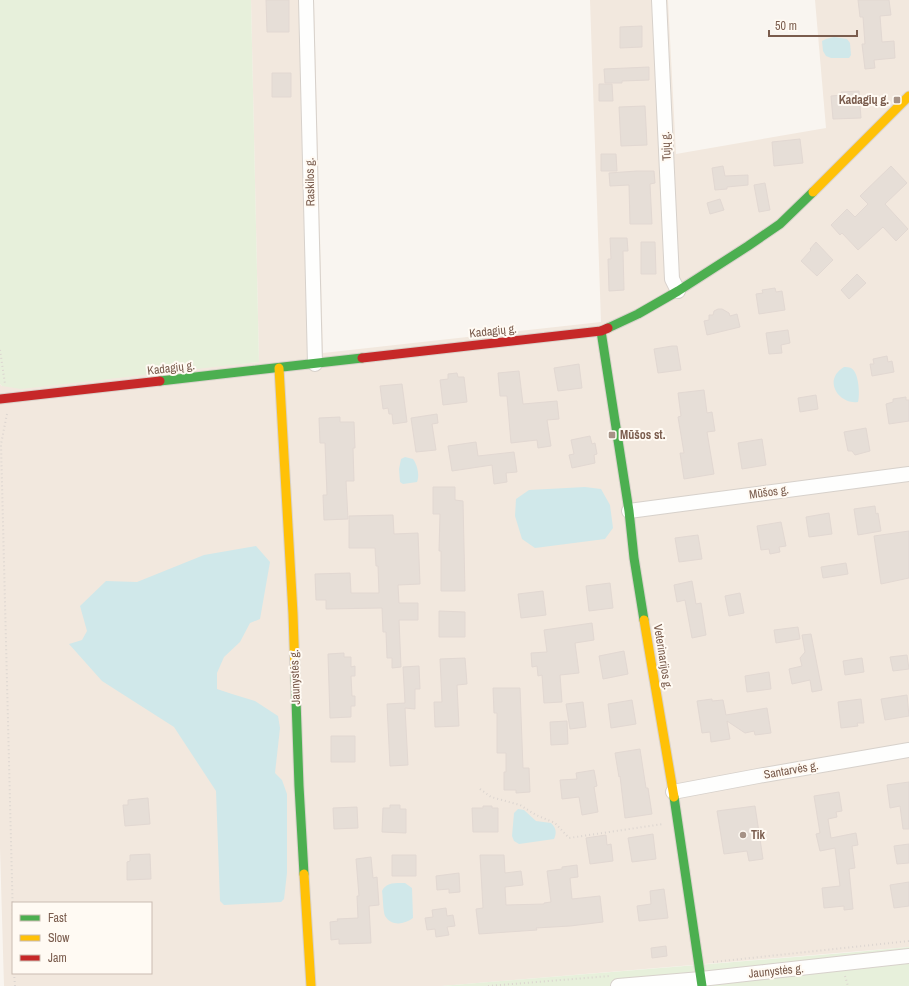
<svg xmlns="http://www.w3.org/2000/svg" width="909" height="986" font-family="'Archivo Narrow',sans-serif">
<rect width="100%" height="100%" fill="#f9f5f0"/>
<path fill="#f2e8de" fill-rule="evenodd" d="M251,0H314L323,353L601,322L590,0H668L676,154L826,128L815,0H909V947L441,986H4L0,848V384L2,386L259,362ZM13,903H151V973H13Z"/>
<path fill="#e7f0db" d="M0,0H251L259,362L21,389L2,386L0,384Z
M909,947V986H441L856,952Z"/>
<path fill="#d0e8ea" d="M834,37L847,39L850,43L851,55L849,58H831L826,56L823,51L822,41L826,39Z
M844,367C846,367 849,367 851,368C859,372 860,394 858,402C839,405 822,380 844,367Z
M405,457L413,459C417,464 420,475 417,482L403,484L400,482L399,469L401,459Z
M585,487L601,489L610,505L613,528L605,539L535,548L522,539L515,516L516,499L529,490Z
M256,546L270,562L260,619L250,623L240,642L224,657L217,673V689L232,694L255,701L278,716L280,728L275,773L282,780L287,794V873L284,899L281,902L224,905L220,901L216,791L174,727L102,681L69,644L82,640L87,631L80,606L106,581L137,582L204,555Z
M518,809L524,810L536,821L551,823C556,828 557,832 554,839L519,844L514,841L512,836L514,813Z
M405,883L412,888L413,918C405,924 392,927 385,916C383,911 383,897 382,891C386,882 396,883 405,883Z"/>
<path fill="#e6ded7" stroke="#e2d8d2" d="M266,0H289V32H267Z
M858,0H889L891,15L880,16L882,42L894,41L895,58L874,60L875,68L865,69L862,44H865L863,17H860Z
M642,26V47L620,48V27Z
M649,67V80L622,81V83H605L604,69Z
M272,73H291V97H272Z
M599,84H612L613,101H599Z
M859,91L861,118L833,119L831,96L842,95L841,92Z
M645,106L647,145L621,146L619,107Z
M800,139L803,163L774,166L772,142Z
M601,154H616L617,171H601Z
M723,166L725,176L748,175V185L727,187V189L715,190L712,168Z
M891,166L907,183L885,204L908,229L896,241L883,227L858,250L842,233L840,235L831,225L847,209L855,217L868,204L860,196Z
M637,171H654L655,183L650,184L652,224H630L629,185L610,186L609,173Z
M765,183L770,210L759,212L754,185Z
M720,199L724,210L710,214L707,203Z
M610,238H627L628,251H623L624,290L609,291L608,259H611Z
M641,242H655L656,274H641Z
M816,242L833,260L817,276L801,261L811,250L810,249Z
M857,274L866,283L849,299L841,290Z
M775,288L776,292L782,291L785,310L759,314L756,294L763,293L762,290Z
M718,309H722L729,313L730,316L737,314L740,327L707,335L704,321L709,320V315H713L714,311Z
M788,330L790,343L781,345L782,353L769,354L766,333Z
M672,346H677L681,370L658,373L654,349Z
M887,356L888,362L892,361L894,372L872,376L870,364H874L873,359Z
M579,364L582,388L558,391L554,368Z
M519,371L523,404L557,401L559,419L547,420L551,446L538,448L537,440L511,443L507,396H500L498,373Z
M457,373L458,377H464L467,402L443,405L440,380L448,379V374Z
M402,384L407,422L393,424L392,414H389L388,408L383,409L380,386Z
M704,390L707,413L712,412L715,431L707,432L714,474L684,479L680,453H684L678,417L681,416L678,393Z
M816,395L818,409L800,412L798,398Z
M906,397V400H909V421L889,424L886,404L893,402V399Z
M437,414L438,423L432,424L436,450L416,452L411,418Z
M340,417V422H354L355,448H353L354,481H346L348,519L324,520L323,495H327L325,443H320L319,418Z
M866,428L870,451L855,455L852,451H848L844,432Z
M590,436L592,444L595,443L597,454L594,455L595,463L572,468L569,455L574,454L571,440Z
M762,439L766,465L742,469L738,443Z
M476,442L478,456L514,452L517,472L506,473L507,482L494,484L492,465L452,471L448,446Z
M433,487H455V500L463,501L465,591H441V551H439L440,514H433Z
M875,506L876,514L878,513L881,531L858,535L854,509Z
M829,513L832,534L809,537L806,517Z
M393,515L394,534L418,533L420,584L398,585L399,603H418V620H399L401,667L392,668V658H387L386,632H383L382,608L326,609V600H316L315,574L350,573L351,593H379L378,566H376L375,548H349V516Z
M781,522L786,546L779,547L780,552L770,554L769,549L761,550L757,526Z
M909,531V578L881,584L874,536Z
M698,535L702,559L679,562L675,538Z
M846,563L848,574L823,578L821,567Z
M692,581L696,604L701,603L706,635L692,638L685,600L677,602L674,585Z
M610,583L613,608L589,611L586,586Z
M543,591L546,615L521,618L518,594Z
M740,593L744,613L729,616L725,596Z
M439,611L465,612V637H439Z
M592,623L594,640L575,643L579,673L560,675L562,702L544,703L542,675L538,676L537,666L532,667L531,653L547,652L544,630Z
M798,627L800,639L776,643L774,630Z
M811,634L822,690L812,692L810,680L792,684L789,669L802,666L800,658L805,652L802,635Z
M624,651L628,674L603,679L599,656Z
M344,653V657H351V667L355,666V676H351L352,696H355V706H351V717L330,718L328,654Z
M907,655L909,669L893,671L890,657Z
M465,658L467,684L457,685L459,726L435,727L434,702H442L440,659Z
M862,658L864,672L845,675L843,661Z
M419,666L420,689H415V709L405,708L408,765L390,766L387,704L405,703L403,667Z
M769,672L771,689L747,692L745,676Z
M493,688H520L523,768H529L530,792L516,793V790H504V772H506V753H497V713H494Z
M907,695L909,716L885,720L881,699Z
M712,699V701L723,700L726,715L767,708L771,733L755,735L754,731L745,733L727,721L730,739L711,742L710,732L702,733L697,701Z
M861,699L864,723H857L858,726L841,728L838,702Z
M632,700L636,724L611,728L608,704Z
M583,702L586,727L570,729L566,704Z
M567,721L568,744L551,745L550,722Z
M331,736H355V762H331Z
M640,749L646,788H648L652,814L625,818L620,776L619,777L615,753Z
M594,770L597,786L594,787L598,812L582,815L579,797L562,799L560,780L577,779L576,773Z
M909,782V829H903L900,806L890,808L887,785Z
M839,792L842,811L836,812L837,817L828,819L831,838L856,833L858,845L852,846L855,868L849,869L853,909L844,910V906L824,908L822,888L840,886L835,848L820,851L816,834L820,833L814,796Z
M148,798L150,824L125,826L123,805H128V800Z
M390,805H400V809H406V833L382,832L383,808H390Z
M483,806H492V808H498V832H473L472,808H483Z
M755,806L763,859L749,861L747,851L724,854L717,811Z
M357,807L358,828L334,829L333,808Z
M653,834L656,859L632,862L628,838Z
M606,835L607,845L611,844L613,861L590,864L586,838Z
M909,844V863L897,864L894,846Z
M150,854L151,879L127,880V862L130,861V855Z
M392,855H416V876H392Z
M480,855H504L505,873L521,871L523,885L505,887L506,905L544,904V903L551,902L547,871L562,869V867L577,865L578,877L570,878L572,899L600,896L603,922L570,926L536,928L537,930L479,934L476,909L483,908Z
M371,857L373,878L377,877L379,905L369,906L371,943L339,944V939L331,940L330,922L338,921L337,919L358,918L357,896H359L356,859Z
M459,873L460,892L449,893V889L437,890L436,876Z
M909,882V906L894,908L890,885Z
M664,889L668,918L639,921L637,906L651,904L650,891Z
M446,908L447,916L453,915L455,926L447,927L449,935L436,937L435,929L427,930L425,918L433,917L432,910Z
M666,946L667,956L652,958L651,948Z"/>
<g fill="none" stroke-linecap="round" stroke-linejoin="round">
<g stroke="#d7d1cb" stroke-width="16">
<path id="street" d="M306,0L315,364
M659,0L672,279L678,291
M629,511L909,474
M673,792L758,776L909,750
M618,986L701,979L909,956"/>
</g>
<g stroke="#d9d2cb" stroke-width="11">
<path id="fast" d="M608,328L638,314L678,291L748,246L780,224L813,192
M601,331L629,511L634,558L644,620
M160,381L362,358
M295,671L299,786L304,874
M674,797L702,986"/>
</g>
<g stroke="#d9d2cb" stroke-width="11">
<path id="slow" d="M813,192L909,96
M279,368L293,614L295,671
M644,620L674,797
M304,874L311,986"/>
</g>
<g stroke="#d9d2cb" stroke-width="11">
<path id="jam" d="M362,358L601,331L608,328
M0,399L160,381"/>
</g>
<path stroke="#dcd5d0" stroke-width="2" stroke-dasharray="1 3" stroke-linecap="butt" d="M0,350L5,384
M7,414L1,444L13,920
M480,789L491,797L520,805L536,815L555,823L569,838L663,824
M713,962L909,941
M14,973L15,986
M845,976L848,986
M488,986L610,976"/>
<use href="#street" stroke="#fefefd" stroke-width="14"/>
<use href="#fast" stroke="#4caf50" stroke-width="9"/>
<use href="#slow" stroke="#ffc107" stroke-width="9"/>
<use href="#jam" stroke="#c62828" stroke-width="9"/>
</g>
<g fill="#a69286" stroke="#fffaf3" stroke-width="1.5">
<rect x="893" y="96" width="8" height="8" rx="2"/>
<rect x="608" y="431" width="8" height="8" rx="2"/>
<circle cx="743" cy="835" r="4"/>
</g>
<g text-anchor="middle" stroke-width="4" stroke-linejoin="round" paint-order="stroke">
<g font-size="12" font-weight="bold" fill="#7a5c4d" stroke="#fffaf3" text-anchor="start">
<text x="889" y="104" text-anchor="end">Kadagių g.</text>
<text x="620" y="439">Mūšos st.</text>
<text x="751" y="839">Tik</text>
</g>
<g font-size="12" fill="#7a5c4d" stroke="#fffaf3">
<text transform="translate(666 146) rotate(-93)" y="4">Tujų g.</text>
<text transform="translate(310 182) rotate(-91)" y="4">Raskilos g.</text>
<text transform="translate(493 331) rotate(-6)" y="4">Kadagių g.</text>
<text transform="translate(171 368) rotate(-7)" y="4">Kadagių g.</text>
<text transform="translate(769 492) rotate(-8)" y="4">Mūšos g.</text>
<text transform="translate(663 657) rotate(81)" y="4">Veterinarijos g.</text>
<text transform="translate(295 677) rotate(-92)" y="4">Jaunystės g.</text>
<text transform="translate(791 770) rotate(-10)" y="4">Santarvės g.</text>
<text transform="translate(776 971) rotate(-6)" y="4">Jaunystės g.</text>
</g>
</g>
<rect x="12" y="902" width="140" height="72" fill="#fffaf3" stroke="#cabbb1"/>
<rect x="20" y="915" width="20" height="6" fill="#4caf50" stroke="#cabbb1"/>
<text x="48" y="922" font-size="12" fill="#7a5c4d">Fast</text>
<rect x="20" y="935" width="20" height="6" fill="#ffc107" stroke="#cabbb1"/>
<text x="48" y="942" font-size="12" fill="#7a5c4d">Slow</text>
<rect x="20" y="955" width="20" height="6" fill="#c62828" stroke="#cabbb1"/>
<text x="48" y="962" font-size="12" fill="#7a5c4d">Jam</text>
<path d="M769 30v6h88v-6" fill="none" stroke="#7a5c4d" stroke-width="2"/>
<text x="775" y="30" font-size="12" fill="#7a5c4d" stroke="#fffaf3" stroke-width="3" paint-order="stroke">50 m</text>
</svg>
